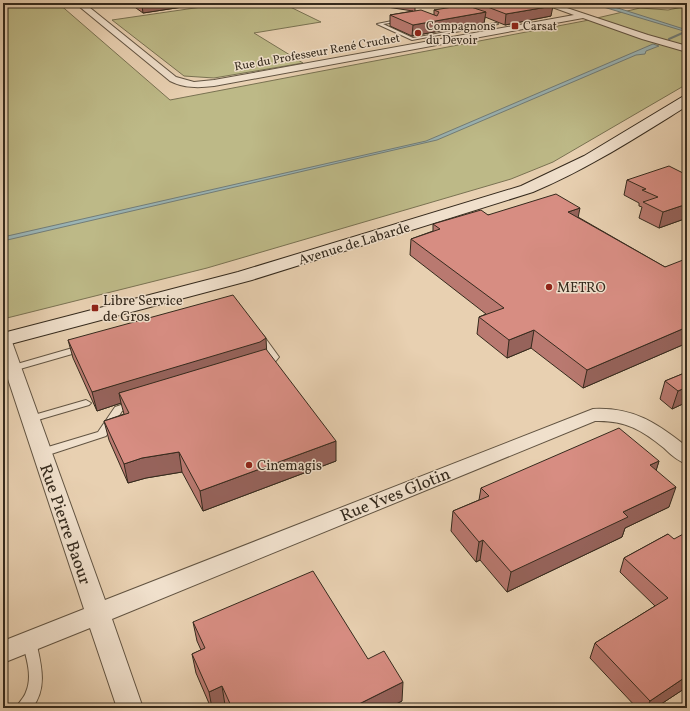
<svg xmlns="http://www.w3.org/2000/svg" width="690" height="711" font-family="Vollkorn,serif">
<rect width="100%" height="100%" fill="#e8d0b1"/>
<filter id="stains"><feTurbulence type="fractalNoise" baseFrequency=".005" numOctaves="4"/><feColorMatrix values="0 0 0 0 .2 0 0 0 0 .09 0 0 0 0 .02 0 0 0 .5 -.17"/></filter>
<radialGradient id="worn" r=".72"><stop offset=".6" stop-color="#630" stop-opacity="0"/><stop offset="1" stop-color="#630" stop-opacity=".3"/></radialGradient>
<path fill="#bdb987" stroke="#797252" d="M3,3H58L170,100L584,21L640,8L668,10L687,6V84L553,162L511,179L207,268L3,319Z
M229,3H282L321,22L254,33L303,63L214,78L184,76L112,20Z"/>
<path fill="#9ab4b5" stroke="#727d78" d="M590,3H602L687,30V32Z
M653,44L659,46L646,51L645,54L636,55L437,140L3,241V237L426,141Z"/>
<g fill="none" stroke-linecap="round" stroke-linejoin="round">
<path stroke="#727d78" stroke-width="2" d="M669,39L687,31"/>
<g stroke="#625442" stroke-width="2">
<path id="service" d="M402,19L403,21L383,24L413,38L496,23L498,24L412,40L377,24Z
M260,334L263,335L279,357L275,362L264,367L259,364L269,357L256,337Z
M83,345L87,348L86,350L13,371L8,368L10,366Z
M86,400L91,403L89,405L31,422L27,421L26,419L27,417Z
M133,401L136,402L138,404L136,406L122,411L106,436L42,457L38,456L37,453L38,450L98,432L115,407Z
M29,635L34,637L36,641C41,664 48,688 32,708H16C19,702 24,698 26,692C33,676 26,657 22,641L24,637Z"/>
</g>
<g stroke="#625442" stroke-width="2">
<path id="minor" d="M75,3H84L176,77L194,82L214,80L574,15L541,3H552L648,35L687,46V52L642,39L583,18L214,86C198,88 184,88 170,81Z
M3,334L9,335L11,339L105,600L593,409C633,407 657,423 687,447V464C678,461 671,455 664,448C642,430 625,420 595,421L112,619L143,708H117L90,628L3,663V641L84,609L3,364Z"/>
</g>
<g stroke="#352a1d" stroke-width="2">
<path id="secondary" d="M687,96V106C637,137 588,169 533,192L252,280L3,346V333L238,272L521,186L584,156L682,97Z"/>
</g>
<use href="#service" fill="#f0e0cc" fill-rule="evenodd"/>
<use href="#minor" fill="#f0e0cc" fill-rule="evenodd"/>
<use href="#secondary" fill="#f0e0cc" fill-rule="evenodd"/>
</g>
<path fill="#b97970" stroke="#352a1d" d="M129,3H189V6L143,13Z
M374,3H415V11L434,15V10L476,9V4L470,3H545L551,16L505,25L485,17L484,23L412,36L390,26V15L413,11L374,5Z
M687,175V218L659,228L639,218L642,207L639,206V203L624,195L627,180Z
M488,215L578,217L665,267L687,262V343L583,388L531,348L507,358L477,334L479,317L486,314L410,255L411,239L433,231V224Z
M68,340L266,350L336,461L203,511L182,472L146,478L128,483L109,440L104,421L124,414L121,403L97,411L73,358Z
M687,372V402L672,409L660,399L665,381Z
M659,461L656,470L669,507L625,528L622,537L507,592L480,560L476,562L451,531L453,511L479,500L481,488Z
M668,534L687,687L655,708H637L590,658L595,643L655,606L620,572L624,558Z
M193,622L368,659L402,701L388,708H226L225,705L219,708H211L196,673L192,654L201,650L197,641Z"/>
<path fill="#96635b" stroke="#352a1d" d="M164,3H189V6L143,13L142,6Z
M553,6L551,16L505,25L506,14Z
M486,12L484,23L412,36L413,25Z
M687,204V218L659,228L663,212Z
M580,208L577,223L568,212Z
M687,327V343L583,388L587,370Z
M534,330L531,348L507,358L509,340Z
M266,338L267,357L119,393L121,403L97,411L92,392Z
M687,387V402L672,409L678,391Z
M336,441V461L203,511L200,491Z
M179,452L182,472L146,478L128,483L124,464L142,458Z
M659,461L653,481L650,465Z
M676,487L669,507L625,528L622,537L507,592L511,572L623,512Z
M483,540L480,560L476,562L479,542Z
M687,676V687L655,708H647L650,701Z
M403,682L402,701L388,708H355V706Z
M222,686L225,705L219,708H212L209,692Z"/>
<path fill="#d78d82" stroke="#352a1d" d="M137,3H164L142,6Z
M477,3H545L553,6L506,14Z
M465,5L486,12L413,25L390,15L421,10L437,16L439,12L434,10Z
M669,166L687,175V204L663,212L643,202L658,197L642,190L646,189L627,180Z
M556,194L580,208L568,212L665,267L683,260L687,262V327L587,370L534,330L509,340L479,317L504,308L411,239L440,229L433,224L481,210L488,215Z
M233,295L266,338L260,342L92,392L68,340Z
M266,349L336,441L200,491L179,452L142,458L124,464L104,421L129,413L119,393Z
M687,372V387L678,391L665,381Z
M619,428L659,461L650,465L676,487L623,512L628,517L511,572L483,540L479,542L453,511L489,496L481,488Z
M687,532V676L650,701L595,643L668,598L624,558L668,534L674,539Z
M313,571L368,659L384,651L403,682L355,706L357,708H232L222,686L209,692L192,654L205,648L193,622Z"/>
<g fill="#8f2418" stroke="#f0e0cc" stroke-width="1.5">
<rect x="511" y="22" width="8" height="8" rx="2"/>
<circle cx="418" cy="33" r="4"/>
<circle cx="549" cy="287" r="4"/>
<rect x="91" y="304" width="8" height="8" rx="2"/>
<circle cx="249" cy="465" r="4"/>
</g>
<g text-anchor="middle" stroke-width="3" stroke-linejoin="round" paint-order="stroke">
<g font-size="12" fill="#352a1d" stroke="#f0e0cc" text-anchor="start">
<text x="426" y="30">Compagnons<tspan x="426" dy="14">du Devoir</tspan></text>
<text x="523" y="30">Carsat</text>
</g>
<g font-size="12" fill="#352a1d" stroke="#f0e0cc">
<text transform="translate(317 52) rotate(-10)" y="4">Rue du Professeur René Cruchet</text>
</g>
<g font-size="14" fill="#352a1d" stroke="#f0e0cc">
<text transform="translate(354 243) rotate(-17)" y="5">Avenue de Labarde</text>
</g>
<g font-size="14" fill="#352a1d" stroke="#f0e0cc" text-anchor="start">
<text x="557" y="292">METRO</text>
<text x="103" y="305">Libre Service<tspan x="103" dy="16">de Gros</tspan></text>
<text x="257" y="470">Cinemagis</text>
</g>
<g font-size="17" fill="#352a1d" stroke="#f0e0cc">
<text transform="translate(395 494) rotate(-22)" y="6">Rue Yves Glotin</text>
<text transform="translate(66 524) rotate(71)" y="6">Rue Pierre Baour</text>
</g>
</g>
<rect width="690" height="711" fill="none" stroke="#e8d0b1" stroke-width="16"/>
<rect x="4" y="4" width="682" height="703" fill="none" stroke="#352a1d" stroke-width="2"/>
<rect x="8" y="8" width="674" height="695" fill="none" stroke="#352a1d"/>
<rect width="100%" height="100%" filter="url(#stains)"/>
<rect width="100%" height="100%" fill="url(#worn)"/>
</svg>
